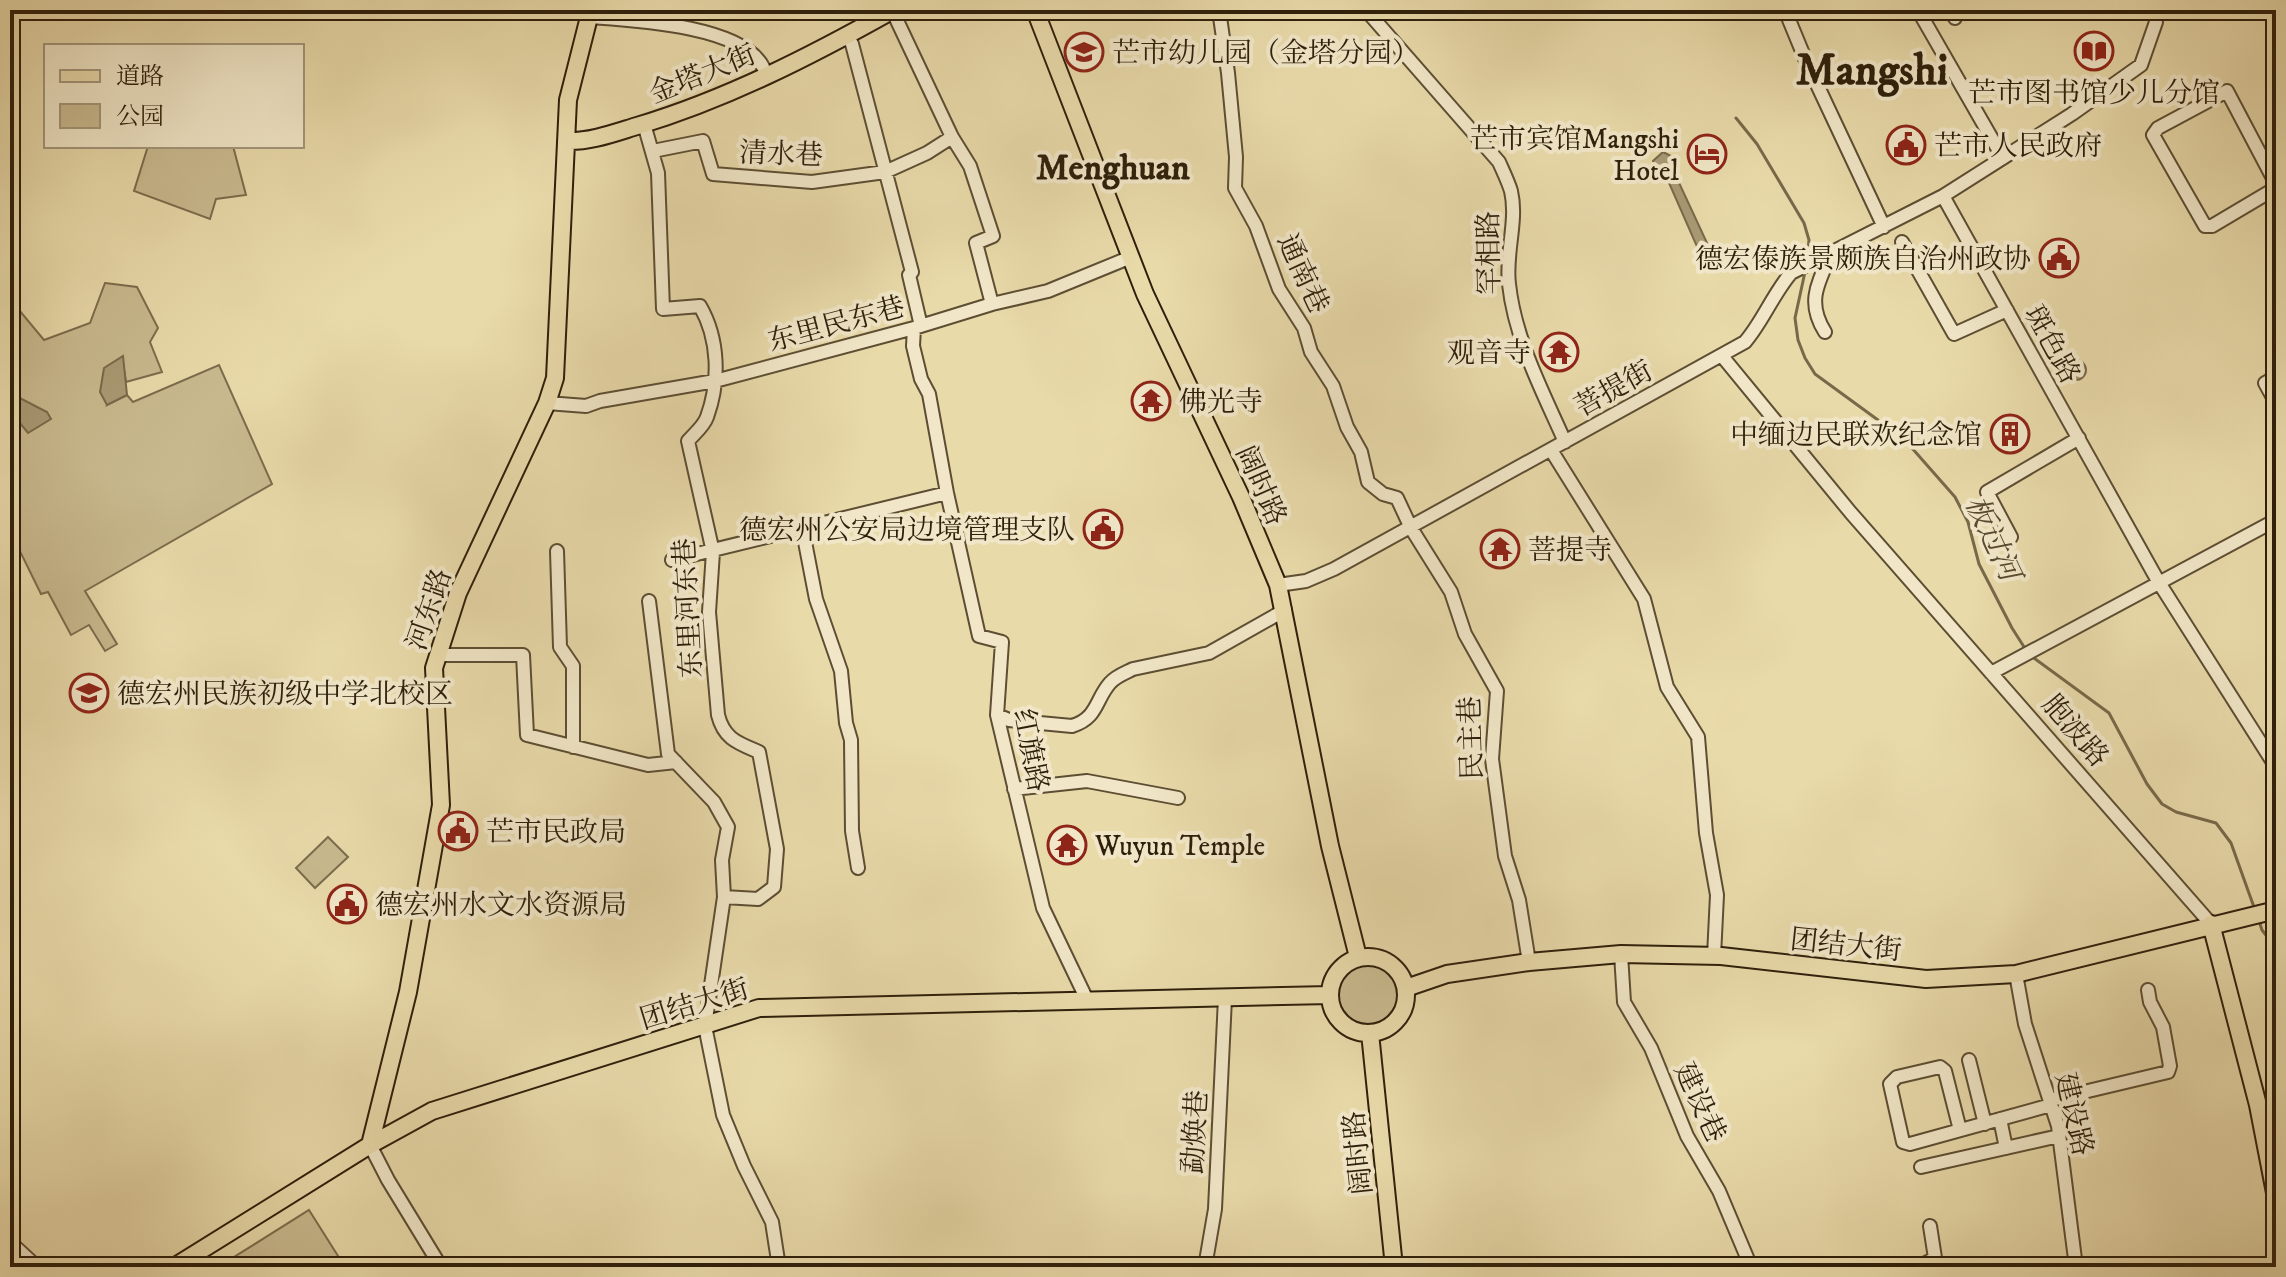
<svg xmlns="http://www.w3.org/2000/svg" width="2286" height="1277" font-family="'IM FELL DW Pica','Noto Serif SC',serif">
<rect width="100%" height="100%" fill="#e9daaa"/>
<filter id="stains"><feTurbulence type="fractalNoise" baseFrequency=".0025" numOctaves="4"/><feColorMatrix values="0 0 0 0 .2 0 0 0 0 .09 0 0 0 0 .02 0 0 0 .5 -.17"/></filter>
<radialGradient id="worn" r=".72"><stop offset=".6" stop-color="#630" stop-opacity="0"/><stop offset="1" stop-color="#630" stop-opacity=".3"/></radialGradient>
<path fill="#c9ba8f" stroke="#7c6c4d" stroke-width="2" d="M148,146H233L246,195L216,199L210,219L134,191Z
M105,283L137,287L158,328L150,342L162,372L126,382L122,357L107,405L127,395L133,402L219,365L272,484L85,591L117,644L105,651L89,625L71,635L48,592L41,594L10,531V324L20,311L44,340L90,323Z
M328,837L348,857L315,888L296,868Z
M1338 994a30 30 0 1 1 60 0a30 30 0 1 1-60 0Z
M309,1210L345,1267H218Z"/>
<path fill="#a99a74" stroke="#78694a" stroke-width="2" d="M1663,152L1675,158L1674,172L1714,258L1718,261L1715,270L1706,267L1666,176L1654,170L1653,161Z
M123,356L127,395L107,405L100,392L104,368Z
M2066 370a10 10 0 1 1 20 0a10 10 0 1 1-20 0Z
M12,394L47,412L51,419L28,433L10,411V396Z"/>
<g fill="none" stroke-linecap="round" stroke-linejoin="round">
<path stroke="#78694a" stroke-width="3" d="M1736,118L1757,144L1804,223L1809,240L1807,261
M1805,272L1795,318L1798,340L1805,358L1815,374L1904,439L1955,497L1968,522L1979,564L2012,628L2026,650
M2031,656L2109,713L2147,784L2162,804L2176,812L2216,823L2231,843L2255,910
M2259,921L2262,930L2276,948"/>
<g stroke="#5d4e33" stroke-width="16">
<path id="minor" d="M892,10L952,137L970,166L993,236L976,243L992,304
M1219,10L1228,73L1236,157L1235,188L1256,226L1279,289L1304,328L1311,352L1333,386L1347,427L1361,452L1368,482L1383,494L1397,498L1411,528L1451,592L1465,634L1497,691L1492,759L1505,856L1519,900L1529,962
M1366,10L1499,162C1503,171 1508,181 1511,191C1518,221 1505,254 1509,284C1515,340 1543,392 1565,442
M1785,10L1806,61L1884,227
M1918,10L2003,158
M1950,10L1955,18
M589,17C631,20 742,25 763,67
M847,36L852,44L912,272L909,275L921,326
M644,124L658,173L663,309L700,306C719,339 720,381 707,417C704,426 694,434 688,441L713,552L709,612L718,715C724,739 738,743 759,752L777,849L774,887L758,899L724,897
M653,151L703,141L713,174L812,182L885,172L927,153L952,137
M2276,184L2227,91L2158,128L2153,135L2205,226H2212L2276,188
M1943,196L2158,581L2276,767
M1902,242L1954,334L2007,310
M914,328L913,346L921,379L929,394L947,493L979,636L1002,642L997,715L1043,908L1088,1002
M1825,332C1806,302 1818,283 1831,254
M1722,356L1851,513L2211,924
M2276,377L2265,383L2276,403
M547,403L586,406L600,401L715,381L914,328L992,304L1048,291L1131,257
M1551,450L1644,599L1667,687L1698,737L1706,833L1717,895L1714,956
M807,526L805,542L816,599L841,671L846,723L851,740L852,831L858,868
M2011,537L1987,492L2079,438
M557,551L560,647L573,666V747
M672,560L947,493
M1278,585L1306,581L1334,569L1745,342C1763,321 1773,294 1791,273L1943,196L2072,114L2141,65L2156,22L2154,10
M649,601L668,754L714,802L728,827L722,860L724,897L705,1026L723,1115L744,1166L772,1222L779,1267
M437,655H523L527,735L648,765L676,762
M1991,673L2276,520
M997,715L1009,720L1072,726C1098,718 1095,700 1110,683C1116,676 1125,673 1133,669L1209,653L1285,610
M1014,789L1087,781L1178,798
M1621,954L1624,1002L1651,1048L1687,1136L1719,1191L1751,1267
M2016,974L2025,1024L2058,1126L2076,1267
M1969,1060L1985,1124
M2050,1100L2168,1072L2170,1066L2163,1027L2150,1002L2148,990
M2000,1119L2006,1148
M1960,1130L1945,1071L1940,1067L1897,1077L1890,1084L1903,1142L1910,1144L2051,1105
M370,1145L388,1180L441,1267
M1921,1167L2059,1136
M10,1242L37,1267
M1205,1267L1215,1209L1225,998
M1923,1267L1924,1264L1935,1258L1930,1226"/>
</g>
<g stroke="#2e1f0b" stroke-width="20">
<path id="major" d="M1035,10L1145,294L1241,497L1278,585L1330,846L1358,957
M566,141C590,142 614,133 637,126C727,99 811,56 893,10
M2211,924L2258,1105L2276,1198
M1330 995a38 38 0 1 1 76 0a38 38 0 1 1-76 0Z
M1406,988L1447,974L1529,962L1621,954L1721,956L1926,979L2016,974L2276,910
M1370,1033L1394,1267
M370,1145L408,992L441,805L434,668L458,593L547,403L555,378L568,100L589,17L588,10
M174,1267L370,1145L432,1111L759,1008L1330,995"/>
</g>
<use href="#minor" stroke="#f1e7c8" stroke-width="12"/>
<use href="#major" stroke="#e9daaa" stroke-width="16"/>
</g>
<defs>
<g id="library-ring" transform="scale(2)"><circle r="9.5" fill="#f1e7c8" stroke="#8f2418" stroke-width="1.5"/><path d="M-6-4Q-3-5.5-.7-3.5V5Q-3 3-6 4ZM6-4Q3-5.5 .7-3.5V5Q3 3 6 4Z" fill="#8f2418"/></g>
<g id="school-ring" transform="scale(2)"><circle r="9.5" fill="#f1e7c8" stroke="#8f2418" stroke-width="1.5"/><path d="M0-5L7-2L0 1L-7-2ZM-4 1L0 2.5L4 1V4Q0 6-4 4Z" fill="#8f2418"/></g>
<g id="civic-ring" transform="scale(2)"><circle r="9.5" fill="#f1e7c8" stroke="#8f2418" stroke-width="1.5"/><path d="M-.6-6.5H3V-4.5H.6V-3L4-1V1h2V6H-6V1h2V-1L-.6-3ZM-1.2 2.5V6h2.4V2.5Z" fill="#8f2418"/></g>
<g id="hotel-ring" transform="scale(2)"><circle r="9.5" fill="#f1e7c8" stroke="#8f2418" stroke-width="1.5"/><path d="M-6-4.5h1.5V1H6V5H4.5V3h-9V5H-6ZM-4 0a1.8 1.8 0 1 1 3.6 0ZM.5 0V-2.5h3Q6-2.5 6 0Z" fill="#8f2418"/></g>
<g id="temple-ring" transform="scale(2)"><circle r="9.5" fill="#f1e7c8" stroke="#8f2418" stroke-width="1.5"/><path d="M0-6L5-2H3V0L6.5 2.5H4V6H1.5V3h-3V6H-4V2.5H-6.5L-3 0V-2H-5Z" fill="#8f2418"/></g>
<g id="building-ring" transform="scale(2)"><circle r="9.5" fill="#f1e7c8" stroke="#8f2418" stroke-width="1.5"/><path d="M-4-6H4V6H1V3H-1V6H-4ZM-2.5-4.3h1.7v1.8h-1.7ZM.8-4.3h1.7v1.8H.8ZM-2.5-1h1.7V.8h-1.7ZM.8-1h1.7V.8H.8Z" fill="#8f2418"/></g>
</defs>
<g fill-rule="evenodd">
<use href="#library-ring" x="2094" y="51"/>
<use href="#school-ring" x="1084" y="52"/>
<use href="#civic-ring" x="1906" y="145"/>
<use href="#hotel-ring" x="1707" y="154"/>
<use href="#civic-ring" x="2059" y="258"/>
<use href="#temple-ring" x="1559" y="352"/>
<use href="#temple-ring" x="1151" y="401"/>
<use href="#building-ring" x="2010" y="434"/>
<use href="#civic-ring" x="1103" y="529"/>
<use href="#temple-ring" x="1500" y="549"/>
<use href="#school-ring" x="89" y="693"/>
<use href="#civic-ring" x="458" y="831"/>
<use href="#temple-ring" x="1067" y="845"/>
<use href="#civic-ring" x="347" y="904"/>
</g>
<g text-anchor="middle" stroke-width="8" stroke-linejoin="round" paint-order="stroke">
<g font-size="28" fill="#2e1f0b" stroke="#f1e7c8" text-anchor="start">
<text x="1112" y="62">芒市幼儿园（金塔分园）</text>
<text x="2094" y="102" text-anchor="middle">芒市图书馆少儿分馆</text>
<text x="1679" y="148" text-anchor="end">芒市宾馆Mangshi<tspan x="1679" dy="32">Hotel</tspan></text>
<text x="1934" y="155">芒市人民政府</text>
<text x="2031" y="268" text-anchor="end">德宏傣族景颇族自治州政协</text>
<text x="1531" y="362" text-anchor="end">观音寺</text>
<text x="1179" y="411">佛光寺</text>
<text x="1982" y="444" text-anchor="end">中缅边民联欢纪念馆</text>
<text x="1075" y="539" text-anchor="end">德宏州公安局边境管理支队</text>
<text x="1528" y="559">菩提寺</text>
<text x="117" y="703">德宏州民族初级中学北校区</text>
<text x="486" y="841">芒市民政局</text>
<text x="1095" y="855">Wuyun Temple</text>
<text x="375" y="914">德宏州水文水资源局</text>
</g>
<g font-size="28" fill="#2e1f0b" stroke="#f1e7c8">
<text transform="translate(702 73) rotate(-22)" y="10">金塔大街</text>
<text transform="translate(781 153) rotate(2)" y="10">清水巷</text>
<text transform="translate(1488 253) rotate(-91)" y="10">罕相路</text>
<text transform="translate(1304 273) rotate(65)" y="10">通南巷</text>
<text transform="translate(836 323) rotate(-15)" y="10">东里民东巷</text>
<text transform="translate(2053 344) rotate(61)" y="10">斑色路</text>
<text transform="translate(1613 388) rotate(-29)" y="10">菩提街</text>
<text transform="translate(1262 485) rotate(66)" y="10">阔时路</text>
<text transform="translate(687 608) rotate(-93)" y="10">东里河东巷</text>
<text transform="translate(428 609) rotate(-71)" y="10">河东路</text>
<text transform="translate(2076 730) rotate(49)" y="10">胞波路</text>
<text transform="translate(1470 738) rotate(-92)" y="10">民主巷</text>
<text transform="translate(1032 750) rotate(79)" y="10">红旗路</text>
<text transform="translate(1846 944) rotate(6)" y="10">团结大街</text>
<text transform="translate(694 1003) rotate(-17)" y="10">团结大街</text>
<text transform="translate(1701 1102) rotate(65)" y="10">建设巷</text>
<text transform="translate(2075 1114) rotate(77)" y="10">建设路</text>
<text transform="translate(1194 1132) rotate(-87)" y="10">勐焕巷</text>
<text transform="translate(1357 1153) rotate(-96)" y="10">阔时路</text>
</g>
<g font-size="30" font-style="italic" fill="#594a30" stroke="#f1e7c8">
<text transform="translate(1993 538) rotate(65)" y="10">板过河</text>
</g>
<g font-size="36" font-weight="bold" fill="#2e1f0b" stroke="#f1e7c8">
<text x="1113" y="179">Menghuan</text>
</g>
<g font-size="44" font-weight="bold" fill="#2e1f0b" stroke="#f1e7c8">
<text x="1872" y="84">Mangshi</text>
</g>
</g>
<rect width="2286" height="1277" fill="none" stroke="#e9daaa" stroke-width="40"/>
<rect x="12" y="12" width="2262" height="1253" fill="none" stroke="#2e1f0b" stroke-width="4"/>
<rect x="20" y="20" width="2246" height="1237" fill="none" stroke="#2e1f0b" stroke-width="2"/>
<rect x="44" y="44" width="260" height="104" fill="#f1e7c8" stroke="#a3977c" stroke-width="2"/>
<rect x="60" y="70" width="40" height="12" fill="#e9daaa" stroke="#a3977c" stroke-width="2"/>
<text x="116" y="84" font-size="24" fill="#2e1f0b">道路</text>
<rect x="60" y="104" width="40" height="24" fill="#c9ba8f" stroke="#a3977c" stroke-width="2"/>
<text x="116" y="124" font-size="24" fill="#2e1f0b">公园</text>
<rect width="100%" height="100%" filter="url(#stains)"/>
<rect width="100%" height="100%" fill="url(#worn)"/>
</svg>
